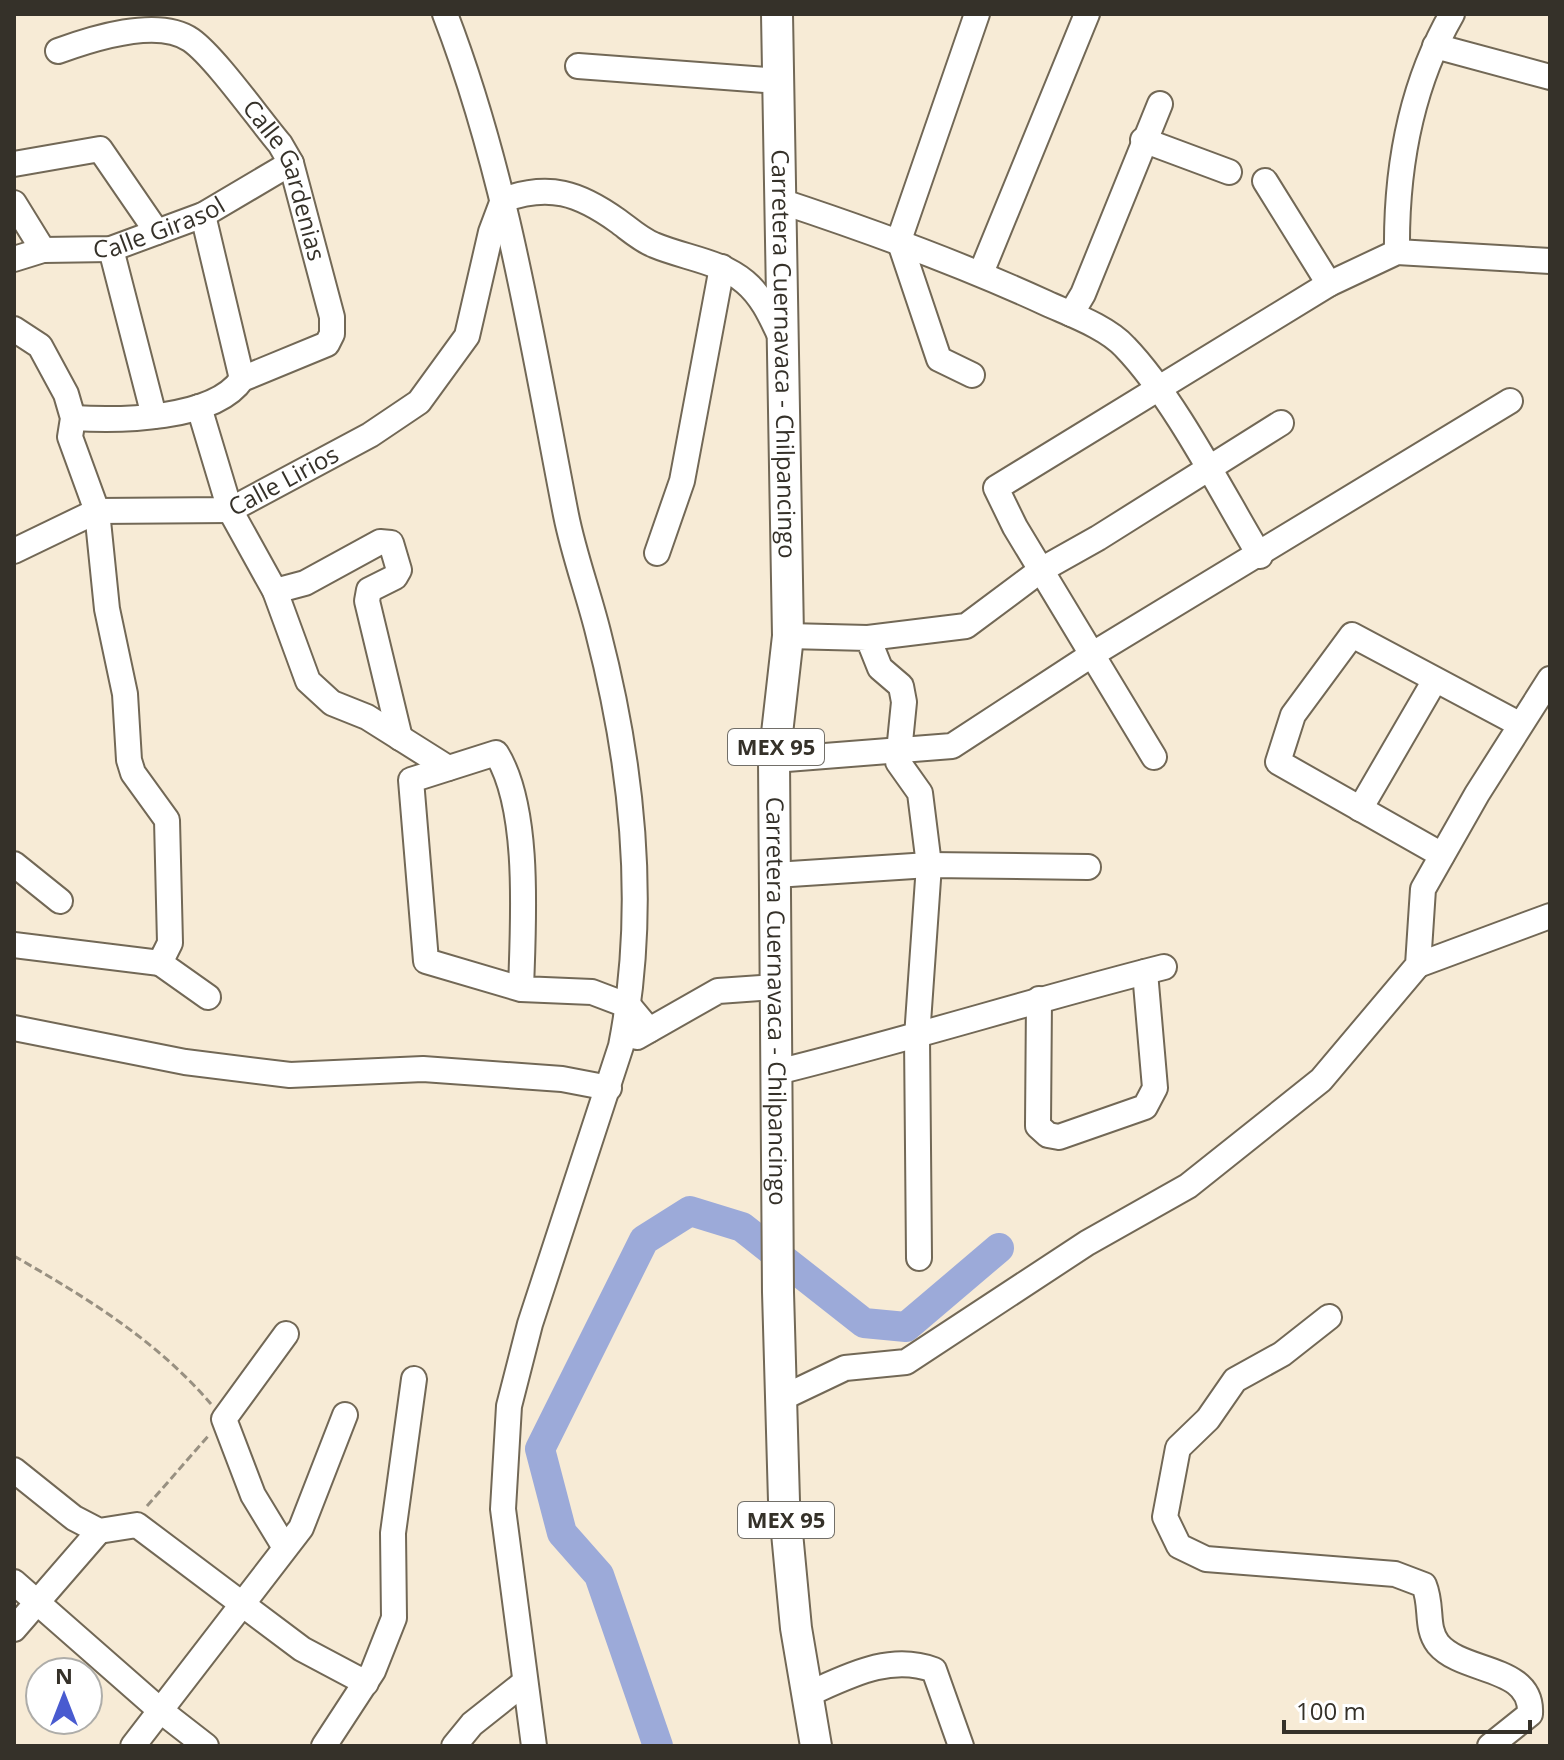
<svg xmlns="http://www.w3.org/2000/svg" width="1564" height="1760" font-family="'Open Sans',sans-serif">
<rect width="100%" height="100%" fill="#f7ebd6"/>
<g fill="none" stroke-linecap="round" stroke-linejoin="round">
<path stroke="#9caad9" stroke-width="30" d="M658,1746L599,1575L562,1533L540,1449L644,1240L690,1211L742,1227L864,1323L906,1327L999,1248"/>
<g stroke="#726856" stroke-width="28">
<g id="minor">
<path d="M445,14C507,175 533,346 566,515C574,555 588,592 598,632C633,767 648,908 621,1046L530,1324L509,1406L503,1509L534,1746"/>
<path d="M1435,46L1550,77"/>
<path id="s1" d="M58,51C91,39 158,17 191,40C215,57 258,118 280,144L291,163L332,317V334L327,344L242,379C214,420 119,421 73,418"/>
<path d="M578,66L779,81"/>
<path d="M1143,140L1229,172"/>
<path d="M14,164L100,149L157,232"/>
<path d="M1265,181L1329,284"/>
<path d="M780,201C871,231 959,263 1046,303C1070,314 1107,327 1125,347C1175,399 1222,493 1260,556"/>
<path d="M14,203L43,250"/>
<path d="M203,215L242,379"/>
<path d="M111,249L154,416"/>
<path d="M1397,252C1396,169 1410,87 1452,14"/>
<path id="s2" d="M14,259L43,250L111,249L203,215L291,163"/>
<path d="M981,273L1087,14"/>
<path d="M1071,314L1083,294L1160,104"/>
<path d="M14,329L40,346L66,394L73,418L70,437L97,511L107,609L125,694L129,760L133,773L167,820L170,943L160,963L14,945"/>
<path d="M972,375L939,359L899,240L977,14"/>
<path d="M199,407L230,510L275,591L308,681L332,703L367,717L448,768"/>
<path id="s3" d="M14,551L97,511L230,510L370,435L419,402L467,336L491,232L503,200C549,183 579,193 618,221C629,229 641,240 654,245C685,258 720,261 745,282C763,297 772,319 782,340"/>
<path d="M657,553L682,481L722,267"/>
<path d="M275,591L305,583L380,542L391,543L399,570L395,577L369,590L367,601L400,738"/>
<path d="M788,636L868,638L880,668L901,686L904,702L898,762L920,793L929,865L917,1037L919,1258"/>
<path d="M868,638L966,626L1041,570L1098,538L1281,423"/>
<path d="M1154,757L1015,527L996,488L1329,284L1397,252L1550,261"/>
<path d="M774,760L952,746L1093,654L1510,401"/>
<path d="M1360,809L1435,680"/>
<path d="M1442,855L1278,762L1293,715L1352,635L1519,724"/>
<path d="M14,864L60,901"/>
<path d="M775,875L929,865L1088,867"/>
<path d="M160,963L208,997"/>
<path d="M1418,965L1550,916"/>
<path d="M521,989C523,924 531,808 496,753L411,780L426,961L521,989L592,992L629,1006L649,1030"/>
<path d="M1039,999L1038,1126L1048,1135L1059,1137L1145,1107L1155,1088L1145,972"/>
<path d="M14,1028L185,1062L290,1075L423,1069L562,1079L609,1088"/>
<path d="M637,1037L718,991L775,987"/>
<path d="M777,1072C907,1040 1034,1000 1164,967"/>
<path d="M1329,1317L1282,1354L1235,1380L1208,1419L1178,1448L1165,1517L1179,1546L1206,1559L1395,1574L1424,1585C1433,1607 1425,1627 1438,1644C1463,1674 1533,1665 1530,1714L1490,1746"/>
<path d="M782,1398L845,1368L906,1362L1087,1243L1188,1186L1321,1080L1418,965L1423,889L1477,794L1550,679"/>
<path d="M14,1470L74,1518L99,1531L137,1525L302,1649L366,1683"/>
<path d="M284,1546L253,1495L224,1419L286,1334"/>
<path d="M14,1582L161,1711L206,1746"/>
<path d="M14,1629L99,1531"/>
<path d="M806,1695C847,1677 889,1653 934,1670L961,1746"/>
<path d="M133,1746L301,1528L345,1415"/>
<path d="M324,1746L373,1671L394,1618L393,1533L414,1379"/>
<path d="M454,1746L472,1724L525,1682"/>
</g>
</g>
<g stroke="#726856" stroke-width="34">
<g id="major">
<path id="s4" d="M777,14L788,636L774,760L778,1292L784,1501L796,1628L816,1746"/>
</g>
</g>
<path stroke="#989081" stroke-width="3" stroke-dasharray="8 4" stroke-linecap="butt" d="M14,1256C87,1298 156,1340 211,1404
M147,1506L210,1434"/>
<use href="#minor" stroke="#fff" stroke-width="24"/>
<use href="#major" stroke="#fff" stroke-width="30"/>
</g>
<g text-anchor="middle" stroke-width="8" stroke-linejoin="round" paint-order="stroke">
<g fill="#fff" stroke="#726f69" stroke-width="2">
<rect x="728" y="729" width="96" height="36" rx="6"/>
<rect x="738" y="1502" width="96" height="36" rx="6"/>
</g>
<g font-size="22" font-weight="bold" fill="#353129">
<text x="776" y="755">MEX 95</text>
<text x="786" y="1528">MEX 95</text>
</g>
<g font-size="24" fill="#353129" stroke="#fff">
<text dy="8" stroke="none"><textPath href="#s1" startOffset="310">Calle Gardenias</textPath></text>
<text dy="8" stroke="none"><textPath href="#s2" startOffset="150">Calle Girasol</textPath></text>
<text dy="8" stroke="none"><textPath href="#s4" startOffset="340">Carretera Cuernavaca - Chilpancingo</textPath></text>
<text dy="8" stroke="none"><textPath href="#s3" startOffset="286">Calle Lirios</textPath></text>
<text dy="8" stroke="none"><textPath href="#s4" startOffset="988">Carretera Cuernavaca - Chilpancingo</textPath></text>
</g>
</g>
<rect width="1564" height="1760" fill="none" stroke="#353129" stroke-width="32"/>
<g transform="translate(64 1696)"><circle r="38" fill="#ffffff" stroke="#aeada9" stroke-width="2"/>
<path d="M0-6L14 30L0 20L-14 30Z" fill="#495bd0"/>
<text y="-12" font-size="22" font-weight="bold" text-anchor="middle" fill="#353129">N</text>
</g>
<path d="M1284 1720v12h246v-12" fill="none" stroke="#353129" stroke-width="4"/>
<text x="1296" y="1720" font-size="24" fill="#353129" stroke="#ffffff" stroke-width="6" paint-order="stroke">100 m</text>
</svg>
